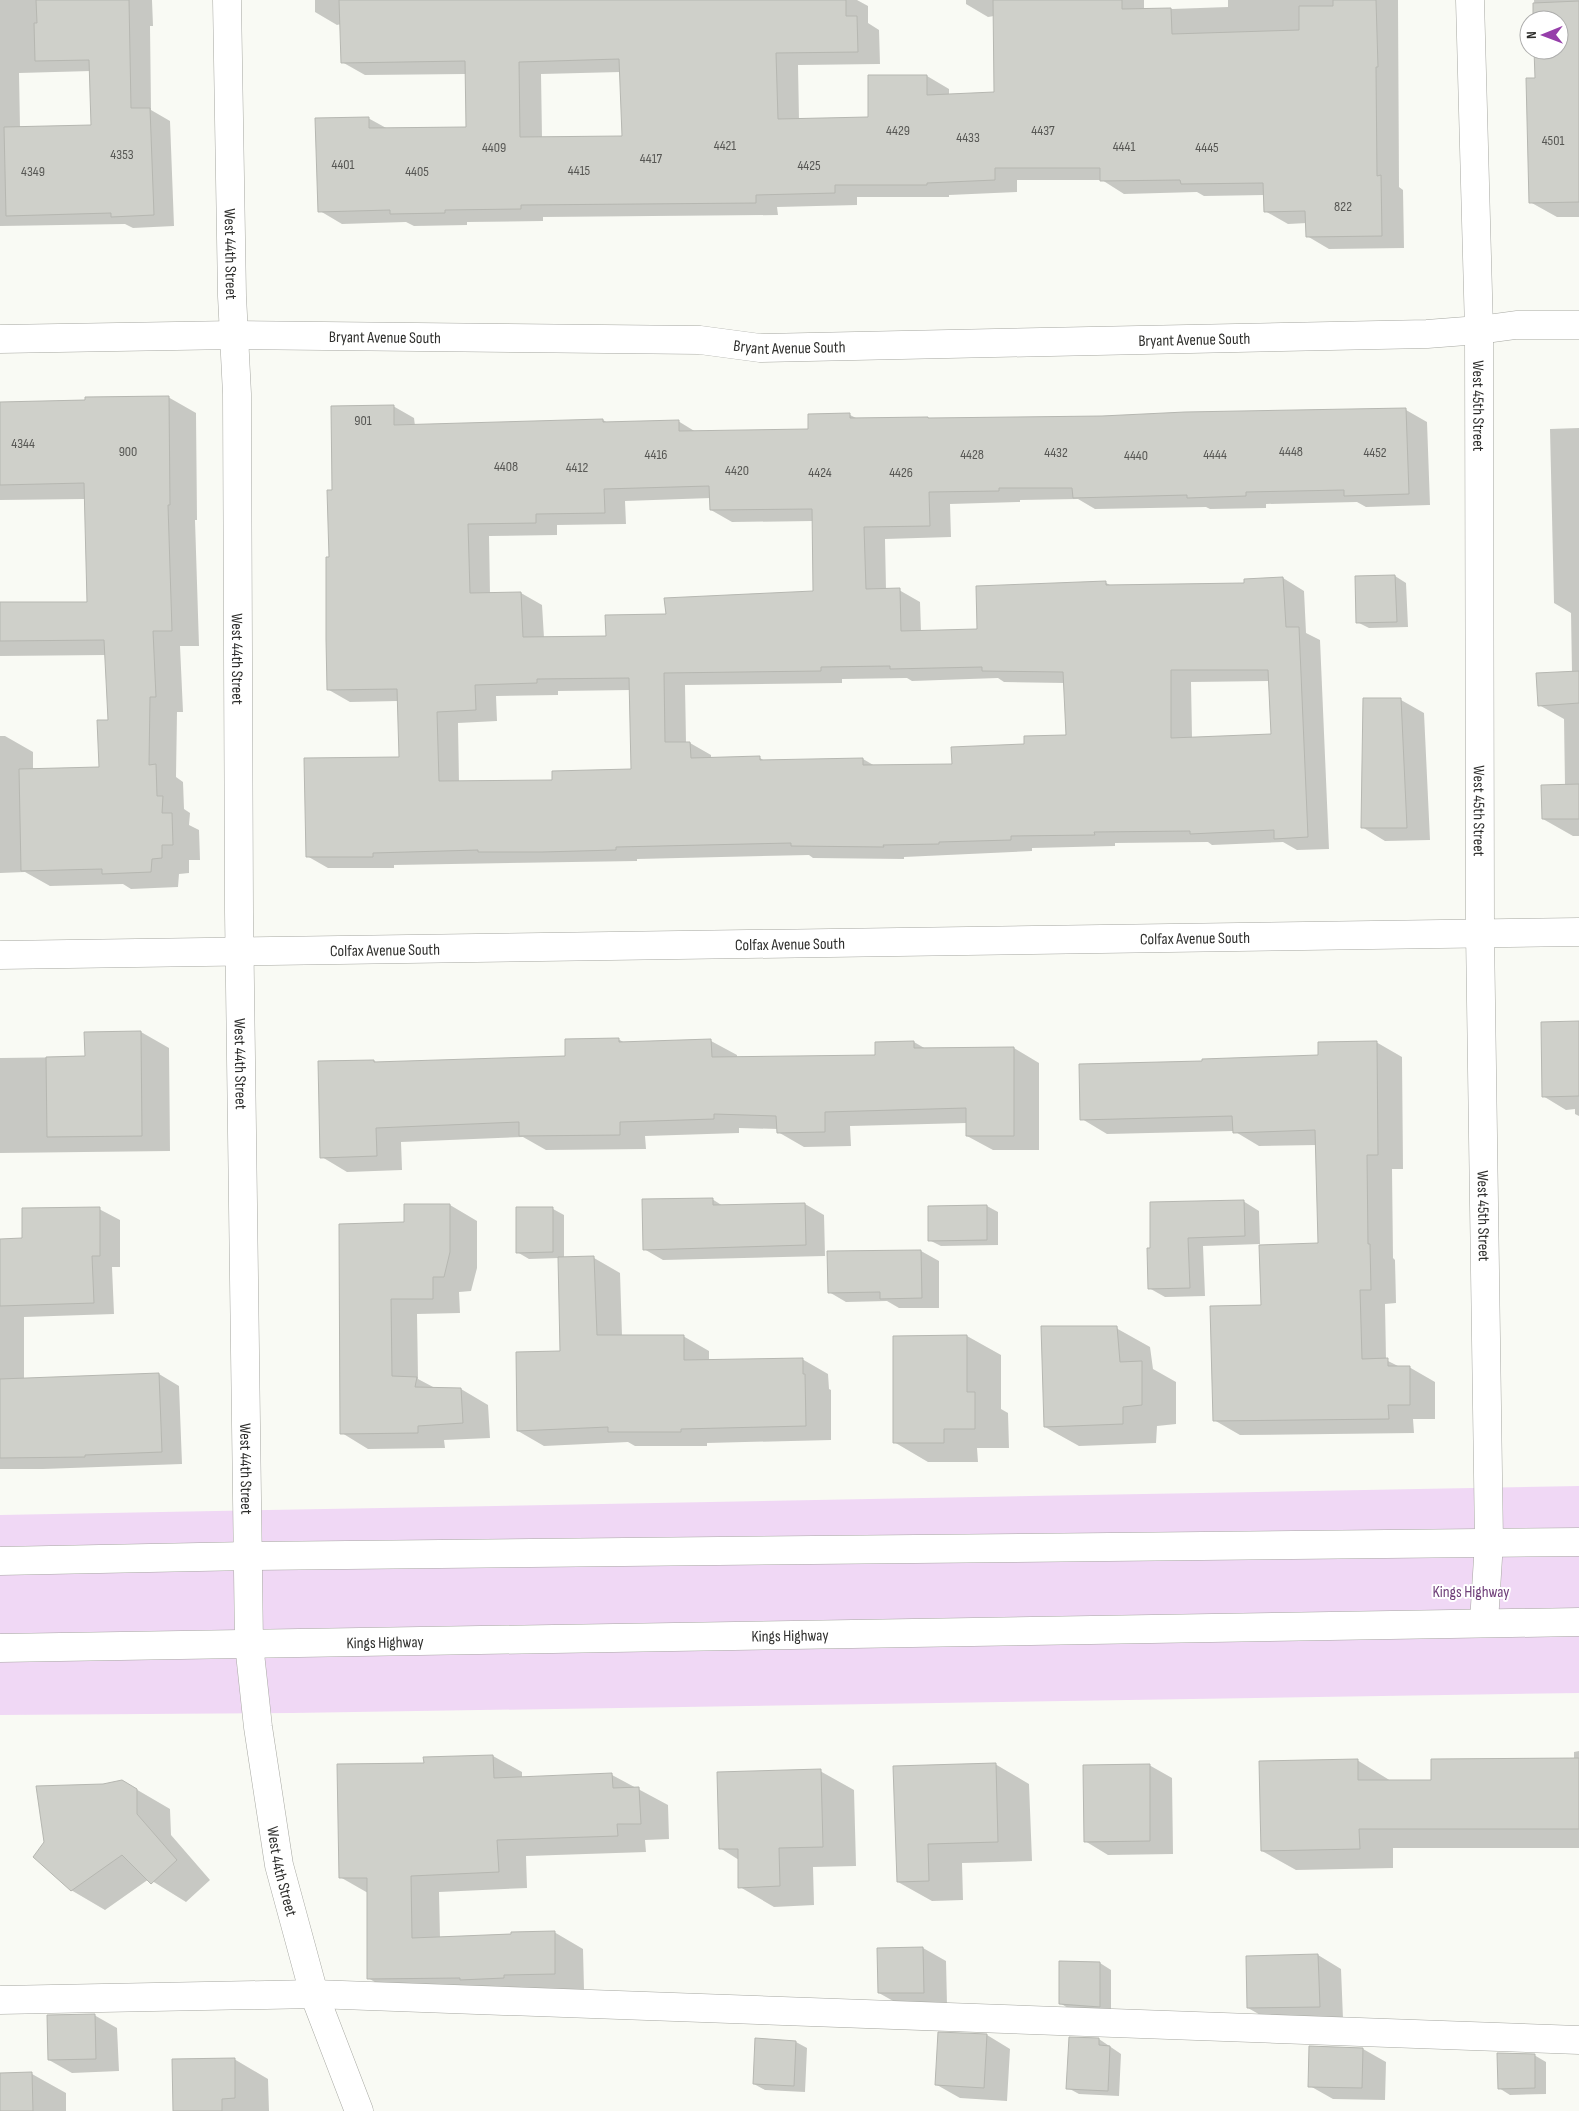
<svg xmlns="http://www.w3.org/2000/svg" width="1579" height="2111" font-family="'Sofia Sans Condensed',sans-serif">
<rect width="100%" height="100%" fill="#f9faf4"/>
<path fill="#f0d8f5" d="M1579,1486V1693L292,1713L0,1715V1515Z"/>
<path fill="#0003" fill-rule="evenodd" d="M0,0H152L153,26H150L151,110L170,121L174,226L133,228L125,224L0,226ZM91,71L93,126L20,128L19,73Z
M315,0H857L868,6V23L879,30L880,64L798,65L799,120L869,118L927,76L949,89V95L996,93L994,16L988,17L966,4V0H1144V10L1228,7V0H1398L1399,187L1403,190L1404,248L1329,249L1307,236V223L1288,224L1265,211V195L1204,196L1197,192L1124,194L1102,180H1017V192L949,195V197H857V205L777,207L778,215L543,217V221L467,222V225L414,226L406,222L342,224L320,211L368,118L388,129L468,128L466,74L365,75L342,62L341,24L337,25L315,12ZM621,72L623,137L542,138L541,74Z
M1534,0H1579V217H1557L1530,202L1537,80L1536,50H1559V20H1535Z
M168,397L196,413L197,520H195L199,646H180L183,712H177L176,777L183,782L184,809L190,813L189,825L199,830L200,860H189V873L179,874L178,887L131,889L123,884L50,886L25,872L0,873V736H5L33,752V770L100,769L109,721L106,655L0,656V604L89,603L86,499L0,500V403Z
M393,406L414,418L415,426L603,420L608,423L678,421L696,432L810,430L850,415L858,419L931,420L1406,410L1427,422L1430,505L1366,507L1357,502L1266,504V508L1210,509L1206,507L1095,509L1078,499L1020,500V502L950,504L951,537L885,539L886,590H899L920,602L921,632L978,630L1106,583L1112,586L1245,584V581L1283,578L1304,591L1306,633L1320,640L1329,849L1297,850L1283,842L1212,845L1208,842L1115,843V846L1032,848V851L904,857V859L813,858L809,855L637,859V861L394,865V868H328L307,856L400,758L398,701L350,702L329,690L333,491ZM711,498V510L732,522L813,521L814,592L667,616L607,638H544L542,605L521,593L490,594L489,536L557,535V525L626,524L625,501ZM907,678L912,681L998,678L1004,682L1065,683L1067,737L1025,745L953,765L875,766L863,759L765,761L760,758H711V755L690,743H686L685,685L842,683V679ZM1270,681L1272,735L1192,738L1191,682ZM631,690L633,771L553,781L459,782L458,723L497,721L496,696L558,695V691Z
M1579,428V836H1573L1543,819L1565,785L1564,719L1539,705L1572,673L1571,613L1554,603L1550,429Z
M1395,576L1406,583L1408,627L1369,628L1357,622Z
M1364,699L1401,700L1424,713L1430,840L1385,841L1362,827Z
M1579,1023V1116L1575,1114V1109L1566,1110L1543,1096Z
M141,1032L169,1048L170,1151L0,1153V1058L86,1057Z
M618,1039L625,1043L711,1041L737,1055V1058L876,1057L914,1042L926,1049L1014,1048L1039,1063V1150H993L967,1136V1123L850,1126L851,1146L804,1147L778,1132V1129L739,1128V1133L645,1136L646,1149L546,1150L523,1137L401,1142L402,1170L347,1172L322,1157L374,1061L378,1063L566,1057Z
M1376,1042L1402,1057L1403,1169H1392L1393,1258L1395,1260L1396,1303L1385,1304L1386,1360L1400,1367H1409L1435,1382V1419H1413L1414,1433L1240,1435L1214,1420L1263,1306L1320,1244L1317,1145L1259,1146L1234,1131L1107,1134L1082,1119L1203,1062L1320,1056Z
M712,1199L723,1206L805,1204L824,1215L825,1256L663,1260L644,1249Z
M1243,1201L1259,1211L1260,1244L1203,1246L1205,1296L1165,1297L1149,1288L1152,1249Z
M450,1205L477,1221V1268L471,1291L459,1292L460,1313L417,1314L418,1379L435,1388L461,1389L488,1405L490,1438L444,1440L445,1448L368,1449L342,1433L406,1223Z
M987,1206L998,1212V1245L941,1246L929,1240Z
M99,1209L120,1220V1267H112L114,1314L24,1317V1379L159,1374L179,1386L182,1464L43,1469H0V1240H23Z
M553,1209L564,1215V1258H594L620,1273L622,1336H683L709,1351V1361L802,1359L828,1374L829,1389L831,1390V1440L707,1443V1446H635L628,1442L544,1446L518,1431L561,1352L559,1258L529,1259L517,1252Z
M921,1251L939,1261V1308H899L887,1301L846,1302L829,1292L828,1252Z
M1116,1328L1150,1347L1153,1369L1176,1382V1424L1157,1426L1156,1443L1079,1446L1045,1427Z
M967,1336L1001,1355V1409L1008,1413L1009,1448H977L978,1462H928L894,1442V1337Z
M1579,1751V1848H1393V1868L1296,1870L1262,1851L1357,1760L1391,1781H1432L1574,1759V1752Z
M493,1756L522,1772V1778L612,1775L668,1805L669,1839L645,1840L646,1852L526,1856L527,1888L439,1892L440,1938L554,1932L583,1949L584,1990L397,1995L368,1978V1893L340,1877L425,1764Z
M995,1764L1029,1784L1032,1861L962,1863L963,1900L932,1901L898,1882L895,1767Z
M1149,1765L1172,1778L1173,1854L1108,1855L1085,1841Z
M820,1771L854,1790L856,1866L813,1867L814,1905L774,1907L740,1887L739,1860L720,1848Z
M122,1781L170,1809L171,1835L210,1880L186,1902L149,1879L105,1910L71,1890L103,1785Z
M923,1948L946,1961L947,2005L902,2006L879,1993Z
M1318,1955L1341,1969L1343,2019L1271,2021L1248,2008L1247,1957Z
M1061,1963H1100L1111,1970V2013L1071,2010L1060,2003Z
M94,2015L117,2028L119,2071L72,2073L49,2060Z
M987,2035L1010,2049L1007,2101L960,2098L937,2085Z
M1099,2039L1121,2054L1119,2096L1079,2094L1068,2088Z
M796,2042L807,2048L805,2092L765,2090L754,2084Z
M1363,2049L1386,2062L1385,2100L1333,2099L1310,2086Z
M1534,2055L1546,2062V2094L1510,2095L1499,2088Z
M234,2059L268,2079L269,2111H174Z
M0,2074H32L66,2093V2111H0Z"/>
<path fill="#cfd0ca" stroke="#b6b7b1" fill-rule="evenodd" d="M36,0H129L131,108H150L154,215L111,217V213L6,216L4,127L91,125L89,60L35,61L34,23H37Z
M339,0H846V16H857L858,52L776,53L778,119L868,117V75H927V95L994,92L993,0H1122V9L1171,8L1172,34L1299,30V6H1333V0H1376L1378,67H1376L1377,176L1381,175L1382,236L1306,237L1305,211L1264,212L1263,183L1181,184L1180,180L1100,181V168H995V180L927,183V185H835V193L756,195V203L521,205V209L445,210V213L390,214V210L318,212L315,118L369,117V128L466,127L465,61L341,63ZM619,59L622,136L520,137L519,62Z
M1579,1V202L1529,203L1526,78H1535L1534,50H1559V20H1533V3Z
M169,396L170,505H168L172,631H153L156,697H150L149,765L156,764L157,796H163L162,813H172L173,845H162V858L152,859L151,872L102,874V869L21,871L19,769L99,767L97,720H108L104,640L0,641V602H87L84,483L0,485V402L85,400V397Z
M394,405V425L603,419V422L679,420V431L808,429V414L850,413V418L928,417V418L1102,416L1185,412L1406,408L1409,494L1344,496V490L1246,492V496L1187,498V495L1073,498L1072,488H999V491L929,492L930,526L864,527L866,589L900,588L901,631L977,629L976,586L1106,581V585L1244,583V579L1283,577L1286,627H1299L1308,837L1274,839V830L1190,834V831L1094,832L1095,835L1011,836V840L939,842V844L883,845L884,847L791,846V843L616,847V850L542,852H478V850L373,853V857H306L304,758L399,757L397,689L327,690L326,639V557H329L327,490H332L331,406ZM709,486L710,510L812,509L813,591L664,598L666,614L605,615L606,636L523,637L521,592L470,593L468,524L536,523V514L605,513L604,489ZM890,666V669L982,667V671L1063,672L1066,735L1024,736V744L951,747L952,764L863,765V758L760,760V756L691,758L690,742H665L664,673L821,671V667ZM1171,670H1268L1271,734L1171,738ZM629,678L631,769L552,771V780L439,781L437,712L476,710L475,685L537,683V679Z
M1395,575L1397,622L1356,623L1355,576Z
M1579,671V703L1538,706L1536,673Z
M1363,698H1401L1407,828H1361Z
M1579,784V819H1542L1541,785Z
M1579,1021V1096L1542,1097L1541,1022Z
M141,1031L142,1136L47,1137L46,1057L85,1056L84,1032Z
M619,1038V1042L711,1039L712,1057L875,1055V1042L914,1041V1048L1014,1047V1136H966V1108L825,1112V1132L777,1133L776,1116L714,1114V1119L620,1122V1135L519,1136V1122L376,1128L377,1156L320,1158L318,1061L374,1060V1062L565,1056V1039Z
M1377,1041L1378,1155H1367L1368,1244H1370L1371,1290H1360L1362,1359L1388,1358V1366H1410V1405H1388L1389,1419L1213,1421L1210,1306L1261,1305L1259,1245L1318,1243L1315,1130L1233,1133L1232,1116L1080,1120L1079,1064L1202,1061V1059L1318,1055V1042Z
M713,1198V1205L805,1203L806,1245L643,1250L642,1199Z
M1244,1200L1245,1236L1188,1238L1190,1288L1148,1289L1147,1248H1150V1202Z
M404,1204H450V1252L444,1277H433V1299H391L392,1376L417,1377L415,1387L461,1388L463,1423L418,1426V1433L340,1434L339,1224L404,1222Z
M987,1205V1240L928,1241V1206Z
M100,1207V1256H92L94,1303L0,1306V1239L22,1238V1208Z
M516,1207H553V1252L516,1253Z
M921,1250L922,1298L880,1299V1292L828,1293L827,1251Z
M594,1256L597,1335H684V1360L803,1358V1374H805L806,1426L681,1429V1432H608V1427L517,1431L516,1352L560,1351L558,1257Z
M1041,1326H1117L1120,1362L1142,1361V1405L1123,1407V1424L1044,1427Z
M967,1335V1392H975V1429H944V1443H893V1336Z
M159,1373L162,1452L85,1455V1457L0,1458V1379Z
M493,1755L494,1778L612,1773L613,1788L639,1787L641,1824H617L618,1836L497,1840L499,1872L411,1876L412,1938L511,1934V1932L555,1931V1974L504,1975V1978L460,1980V1978L367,1979V1878H339L337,1764L424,1763L423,1757Z
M1579,1758V1829H1359L1360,1849L1261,1851L1259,1761L1358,1759V1780H1431V1759Z
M996,1763L998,1842L928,1844L929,1881L897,1882L893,1766Z
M1150,1764V1841L1084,1842L1083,1765Z
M821,1769L823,1847L779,1848L780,1886L738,1888V1849H719L717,1772Z
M122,1780L137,1789V1814L177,1860L151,1884L122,1855L71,1891L33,1857L44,1842L36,1786L103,1784Z
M923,1947L924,1993H878L877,1948Z
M1318,1954L1320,2007L1247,2008L1246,1956Z
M1059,1961L1100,1962V2007L1059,2004Z
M95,2014L96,2059L48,2060L47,2015Z
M938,2032L987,2034L984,2088L935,2085Z
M1069,2037L1099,2038V2045L1110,2046L1108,2091L1066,2089Z
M755,2038L796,2041L794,2086L753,2084Z
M1309,2046L1363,2048L1362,2088L1308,2087Z
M1497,2053L1535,2054V2088L1498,2089Z
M235,2058V2098L222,2099V2111H173L172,2059Z
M32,2072L33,2111H0V2073Z"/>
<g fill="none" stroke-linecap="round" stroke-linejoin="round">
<g stroke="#a7a8a2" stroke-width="29">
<g id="minor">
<path id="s1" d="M227,0L232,296L237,394L239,912L249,1644L258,1727L279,1865L314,1994L359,2111"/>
<path id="s2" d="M1470,0L1479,330L1480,933L1489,1542L1484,1622"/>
<path id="s3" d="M0,339L234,335L700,340L760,348L1427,334L1479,330L1516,325H1579"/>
<path id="s4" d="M0,955L1579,932"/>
<path d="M0,1561L249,1556L1579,1542"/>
<path id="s5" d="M0,1648L1579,1622"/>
<path d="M0,2000L314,1994L1579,2040"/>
</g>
</g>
<use href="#minor" stroke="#fff" stroke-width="28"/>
</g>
<g text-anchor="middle" stroke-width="4" stroke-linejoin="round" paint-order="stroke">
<g font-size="14" fill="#575754">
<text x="898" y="135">4429</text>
<text x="1043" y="135">4437</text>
<text x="968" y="142">4433</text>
<text x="1553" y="145">4501</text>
<text x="725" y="150">4421</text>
<text x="1124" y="151">4441</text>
<text x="494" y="152">4409</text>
<text x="1207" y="152">4445</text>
<text x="122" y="159">4353</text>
<text x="651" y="163">4417</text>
<text x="343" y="169">4401</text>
<text x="809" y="170">4425</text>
<text x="579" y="175">4415</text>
<text x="33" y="176">4349</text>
<text x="417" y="176">4405</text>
<text x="1343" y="211">822</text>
<text x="363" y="425">901</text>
<text x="23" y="448">4344</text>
<text x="128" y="456">900</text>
<text x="1291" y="456">4448</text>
<text x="1056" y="457">4432</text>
<text x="1375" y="457">4452</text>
<text x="656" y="459">4416</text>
<text x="972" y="459">4428</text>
<text x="1215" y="459">4444</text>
<text x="1136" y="460">4440</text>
<text x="506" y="471">4408</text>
<text x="577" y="472">4412</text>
<text x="737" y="475">4420</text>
<text x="820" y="477">4424</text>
<text x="901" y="477">4426</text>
</g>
<g font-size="16" fill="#2f2f2d" stroke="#fff">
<text dy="6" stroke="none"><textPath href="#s1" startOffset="254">West 44th Street</textPath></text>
<text dy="6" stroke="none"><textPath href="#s3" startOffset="385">Bryant Avenue South</textPath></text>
<text dy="6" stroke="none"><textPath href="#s3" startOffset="1195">Bryant Avenue South</textPath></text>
<text dy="6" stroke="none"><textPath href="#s3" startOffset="790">Bryant Avenue South</textPath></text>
<text dy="6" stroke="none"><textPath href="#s2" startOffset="406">West 45th Street</textPath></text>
<text dy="6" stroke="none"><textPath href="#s1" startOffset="659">West 44th Street</textPath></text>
<text dy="6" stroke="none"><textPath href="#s2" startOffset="811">West 45th Street</textPath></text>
<text dy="6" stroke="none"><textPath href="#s4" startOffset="1195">Colfax Avenue South</textPath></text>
<text dy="6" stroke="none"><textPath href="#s4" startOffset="790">Colfax Avenue South</textPath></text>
<text dy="6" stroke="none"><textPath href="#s4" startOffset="385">Colfax Avenue South</textPath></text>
<text dy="6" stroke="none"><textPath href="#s1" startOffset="1064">West 44th Street</textPath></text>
<text dy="6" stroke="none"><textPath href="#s2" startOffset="1216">West 45th Street</textPath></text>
<text dy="6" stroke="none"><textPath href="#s1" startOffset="1469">West 44th Street</textPath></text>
<text dy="6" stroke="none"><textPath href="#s5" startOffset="790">Kings Highway</textPath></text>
<text dy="6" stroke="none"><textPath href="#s5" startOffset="385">Kings Highway</textPath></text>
<text dy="6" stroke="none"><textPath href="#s1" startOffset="1874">West 44th Street</textPath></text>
</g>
<g font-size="16" fill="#70407a" stroke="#fff">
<text x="1471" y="1597">Kings Highway</text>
</g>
</g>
<g transform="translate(1544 35) rotate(269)"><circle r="24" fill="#ffffff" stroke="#acacab"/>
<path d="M0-4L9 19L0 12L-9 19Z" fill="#963eaa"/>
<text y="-8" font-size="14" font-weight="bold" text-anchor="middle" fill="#2f2f2d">N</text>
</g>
</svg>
